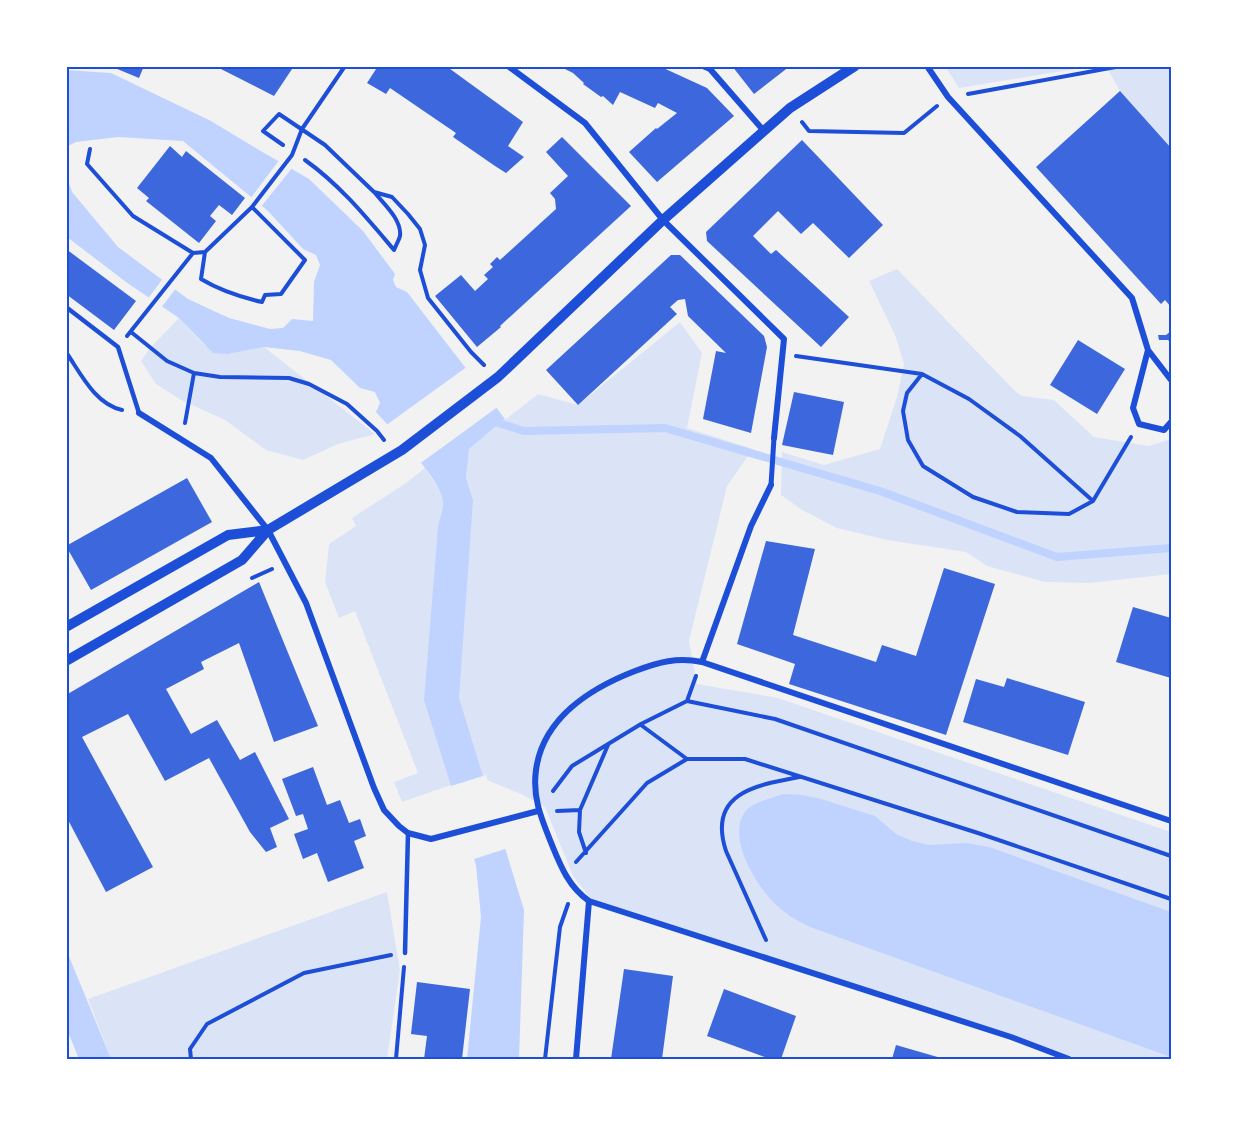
<svg xmlns="http://www.w3.org/2000/svg" width="1237" height="1125" font-family="Poppins,sans-serif">
<rect width="100%" height="100%" fill="#f2f2f2"/>
<path fill="#dbe4f7" d="M945,66H1093L959,88Z
M1106,66H1171V148L1120,91Z
M897,269L1015,391L1022,396L1054,400L1094,437L1149,446L1171,439V574L1089,583L1045,582L987,566L966,552L887,540L837,528L802,510L781,495L782,452L824,465L880,449L897,397L904,364L895,335L869,281Z
M179,318L204,345L228,354L264,347L375,434L338,444L303,460L266,450L225,420L181,400L156,384L141,361L150,348Z
M680,322L702,353L687,428L753,449L727,486L689,641L697,684L778,698L1171,832V1059H1079L1011,1034L591,899L573,876L545,807L521,794L477,776L402,802L394,782L418,773L355,611L339,618L325,582L329,544L356,526L352,518L406,483L425,468L441,493L444,502L473,500L466,478L469,448L538,394L578,405Z
M387,892L400,970L387,1059H111L88,999Z"/>
<path fill="#bfd3fe" d="M66,70L111,73L211,121L259,150L309,179L363,231L395,274L393,280L396,287L407,292L505,419L469,449L466,478L473,500L459,698L524,910L519,1059H467L481,917L476,865L424,700L438,528C439,520 444,509 443,501C441,479 392,430 376,412L380,403L375,392L360,388L331,360L300,351L264,347L228,354L213,353L179,318L126,282L67,237L66,174L72,192L118,247L188,299L229,318L270,329L283,328L292,319L313,321L314,282L320,265L316,255L303,249L268,211L183,141L118,137L76,142L66,147Z
M783,794L803,795L821,799L875,816L896,834L912,841L929,845L967,843L989,847L1171,912V1057L810,927C800,922 790,917 782,910C760,893 725,839 745,812C752,802 772,798 783,794Z
M66,949L111,1059H79L66,1027Z"/>
<path fill="#f2f2f2" d="M280,159L293,167L260,208L250,199Z
M164,277L177,287L160,309L147,300Z
M468,366L499,406L418,465L385,426Z
M486,775L508,848L471,860L448,787Z"/>
<g fill="none" stroke-linecap="round" stroke-linejoin="round">
<path stroke="#bfd3fe" stroke-width="8" d="M489,420L524,431L665,428L880,491L1057,557L1171,548"/>
</g>
<path fill="#3d67dc" d="M110,66H144L139,78Z
M215,66H294L274,96Z
M378,66H446L523,122L508,146L524,157L506,173L495,166L453,137L456,133L390,88L386,94L367,83Z
M559,66H659L707,88L734,116L657,182L629,152L656,128L657,129L677,113L658,103L655,108L620,92L613,105L603,96L601,97L583,84L584,83L573,73Z
M732,66H790L754,94Z
M1120,91L1171,148V307L1165,300L1161,304L1036,167Z
M562,137L631,206L500,326L501,327L477,347L435,296L461,275L475,291L488,279L484,275L493,267L490,264L497,257L500,260L556,209L555,199L550,193L568,176L546,152Z
M802,140L883,225L849,258L813,223L801,234L778,211L753,236L771,254L776,250L849,317L821,347L707,241L706,232Z
M170,146L182,157L186,151L245,198L232,215L219,205L210,216L216,221L199,243L146,201L149,198L137,188Z
M66,249L136,301L114,330L66,294Z
M671,255H680L764,336L767,347L751,433L703,419L716,351L726,353L688,316L685,299L678,300L670,307L677,314L578,405L546,370Z
M1171,331V343L1168,340H1159L1158,335H1166Z
M1078,340L1125,369L1097,414L1050,385Z
M794,392L844,402L833,455L782,445Z
M187,478L212,522L91,590L66,546Z
M766,541L815,549L793,635L876,662L882,645L916,656L944,568L995,584L946,735L789,684L795,664L737,644Z
M259,582L318,726L274,742L239,643L201,662L204,669L166,689L191,734L217,720L240,760L255,752L289,819L270,828L277,847L266,852L250,832L209,758L165,781L128,714L82,737L153,867L106,892L66,816V695Z
M1133,607L1171,618V678L1116,662Z
M1007,678L1085,702L1068,755L963,722L976,679L1004,687Z
M313,767L327,805L340,800L349,823L360,819L366,836L354,841L364,868L328,882L317,853L303,859L294,834L308,829L303,814L296,816L282,779Z
M624,969L673,976L662,1059H611Z
M417,982L470,989L462,1059H424L427,1036L411,1034Z
M724,989L796,1016L781,1059H770L707,1036Z
M896,1045L941,1058V1059H892Z"/>
<g fill="none" stroke-linecap="round" stroke-linejoin="round">
<path stroke="#1d4ed8" stroke-width="4" d="M968,94L1121,66
M802,122L809,131L904,133L937,106
M283,145L263,131L279,114L325,145L374,192L392,197L408,214L420,229L425,245L420,270L428,298L471,352L484,365
M90,149L87,164L133,216L193,253
M305,160C340,185 366,217 394,250C396,245 399,240 400,236C402,220 384,204 375,193
M205,252L201,279C221,291 240,297 262,302L265,295L281,294L305,260L252,207
M131,332L167,361L194,373L220,377L289,378L309,384L347,404L377,431L384,440
M127,336L193,253L205,252L252,207L292,155L302,129L345,66
M66,352C81,374 95,404 122,410
M796,356L922,374L969,399L1020,436L1093,501L1131,437
M922,374L907,393L903,411L908,440L923,466L973,497L1017,512L1069,514L1093,501
M185,423L194,373
M252,578L272,569
M687,701L696,676
M641,725L687,759
M553,791L572,766L641,724L687,701L775,719L1171,856
M580,810L579,832L586,853
M557,811L580,810L608,745
M576,862L647,783L687,759H745L978,833L1171,899
M766,940L726,851C707,793 756,785 799,777
M191,1059L190,1049L207,1024L304,973L391,955
M396,1059L404,967
M545,1059L560,927L568,904"/>
<path stroke="#1d4ed8" stroke-width="4.5" d="M66,307L118,347L139,413
M405,953L408,833"/>
<path stroke="#1d4ed8" stroke-width="5" d="M771,485L774,438"/>
<path stroke="#1d4ed8" stroke-width="6" d="M508,66L585,123L663,220L784,339L774,438
M703,66L710,69L764,131
M927,66L948,97L1132,298L1148,350L1171,380
M1148,350L1133,408L1139,424L1164,430L1171,422
M139,413L211,458L268,530L306,603L374,788L384,810L399,826L408,833L431,839L538,811
M702,662L751,526L771,485
M576,1059L589,901
M1069,1059L1011,1037L589,901C569,887 561,867 552,845C542,820 532,798 536,770C543,718 591,688 635,671C659,662 677,657 702,662L1171,821"/>
<path stroke="#1d4ed8" stroke-width="10" d="M66,627L228,535L268,530
M66,661L242,560L268,530L402,450L498,377L663,220L790,108L855,66"/>
</g>
<rect width="1237" height="1125" fill="none" stroke="#ffffff" stroke-width="135"/>
<rect x="68" y="68" width="1102" height="990" fill="none" stroke="#1d4ed8" stroke-width="2"/>
</svg>
